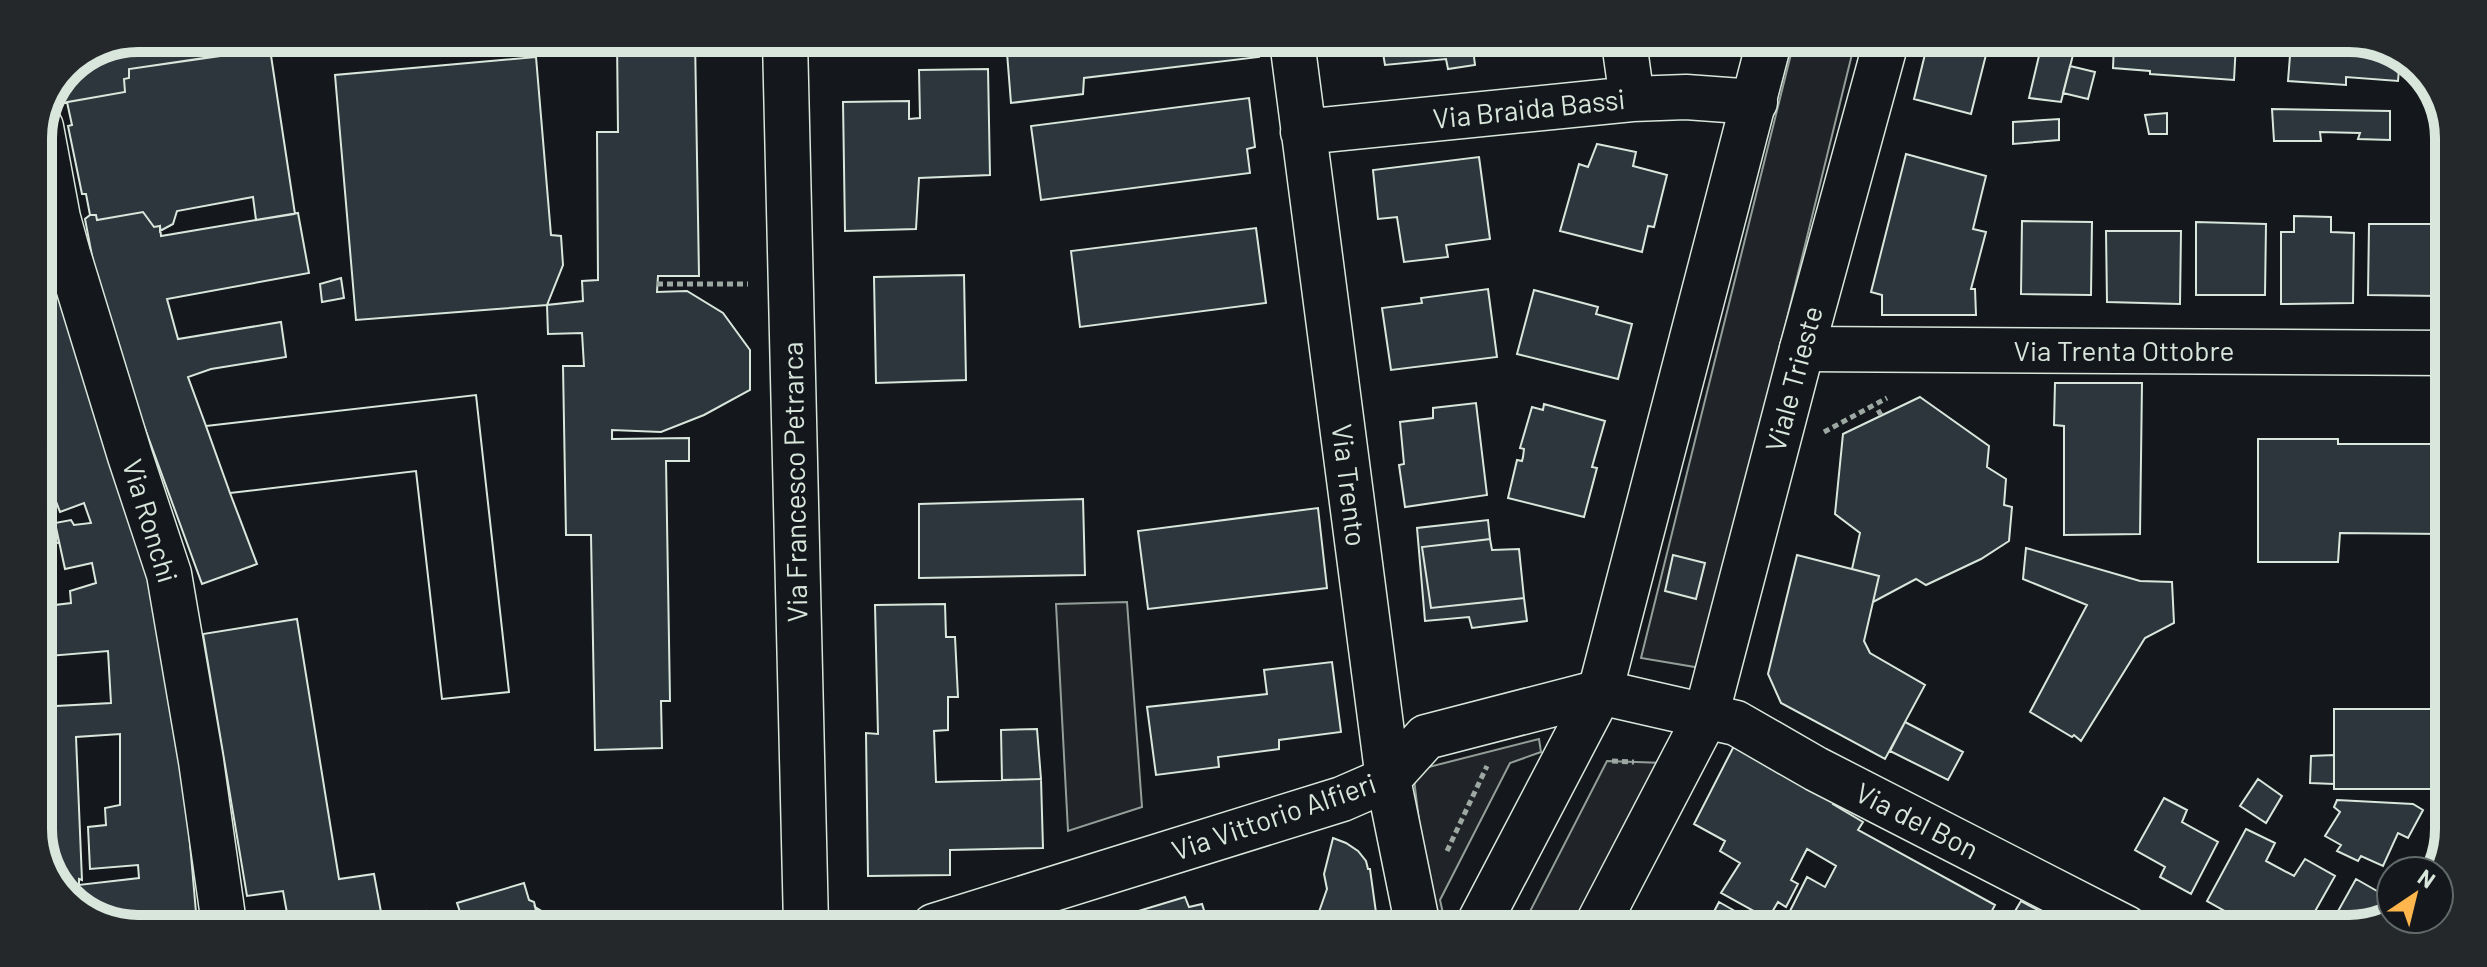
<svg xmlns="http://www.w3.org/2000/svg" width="2487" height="967" font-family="Barlow,sans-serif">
<rect width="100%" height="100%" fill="#14181c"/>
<path fill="#202428" stroke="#939e99" stroke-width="2" d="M1794,42H1855L1701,668L1641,658Z
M1127,602L1142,807L1068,831L1056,604Z
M1539,739L1541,752L1510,763L1440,900L1446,927H1432L1413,771Z
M1607,761L1664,763L1579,927H1522Z"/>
<path fill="#2c363c" stroke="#d8e6dc" stroke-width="2" fill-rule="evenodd" d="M138,38H297L298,44L129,69V78L124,79L125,92L62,103L59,86L68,67Z
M617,39H695L699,276H658L657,292L687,291L723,313L750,350V390L704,415L661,432L612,430V439L689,438V461H666L670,701H661L662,748L595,750L591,535H566L563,366H584L582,333L548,334L547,305L583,301L582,281L598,280L597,132H618Z
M1006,40L1257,41L1259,57L1084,78L1083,94L1011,103Z
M1381,41H1472L1475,65L1448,69L1446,59L1385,65Z
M1928,42L1989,43L1971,114L1914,99Z
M2042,43H2076L2061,102L2029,98Z
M2114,43H2236L2234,80L2150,74V71L2113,68Z
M2291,43H2381L2400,57L2398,81L2346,77V85L2288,81Z
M270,49L295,214L256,220L253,197L177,211L173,224L160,231V226L154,227L143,212L97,220L96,215H90L86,194H82L68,126L72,125L67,102L125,92L124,79L129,78V69Z
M536,57L551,235L561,236L563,265L547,305L356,320L335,75Z
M2070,66L2095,72L2088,99L2063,93Z
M988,69L990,175L919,178L916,229L845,231L843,102L909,101V119L920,118L919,70Z
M1249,98L1255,147L1247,149L1250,173L1041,200L1031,126Z
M2272,109L2390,111V140L2358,139L2360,133L2320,132L2321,141H2274Z
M2167,113V134H2149L2145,115Z
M2059,119V140L2013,144V122Z
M1597,144L1636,152L1633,166L1667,175L1654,227L1648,226L1642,252L1560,231L1579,164L1588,167Z
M1906,154L1986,176L1973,229L1986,232L1971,289H1975L1976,315H1882V295L1871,292Z
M1479,157L1490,239L1446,245L1448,257L1404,262L1397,217L1378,219L1373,170Z
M143,212L154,227L160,226L161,236L298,213L309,273L167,299L178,339L281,322L286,357L211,369L188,377L206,426L476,395L509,692L442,699L416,471L230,493L257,564L202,584L129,385L100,298L85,219L90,215H96L97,220Z
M2294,216L2331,217V232L2354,233L2353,303L2281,304V232H2294Z
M2022,221L2092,222L2091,295L2021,294Z
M2196,222L2266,224L2265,295H2196Z
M2369,224H2442L2441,296L2368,295Z
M1256,228L1266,303L1080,327L1071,251Z
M2106,231H2181L2180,304L2107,302Z
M38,245L40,258L52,267L139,508L180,728L197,924H106L58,889L38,836V707L111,703L108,651L49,656V630L38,631V607L71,603L70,591L96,583L92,563L65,569L55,523L71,520L74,525L91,523L84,503L60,512L49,483L38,486V444L49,442L38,414ZM120,734V805L105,808L106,825L88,827L90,869L138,865L139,878L79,885V879L82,880L76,737Z
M964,275L966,380L876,383L874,277Z
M341,278L344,298L322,302L320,284Z
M1488,289L1497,357L1391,370L1382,308L1422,303L1421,298Z
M1534,290L1598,307L1596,314L1632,324L1618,379L1517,354Z
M2055,383H2142L2140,534L2064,535V426L2054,425Z
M476,395L509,692L442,699L416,471L230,493L206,426Z
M1920,397L1989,446L1987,467L2006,479L2004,505L2012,507L2009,541L1981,559L1926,585L1916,579L1873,602L1879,576L1852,569L1860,533L1835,514L1843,434Z
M1476,403L1487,495L1405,507L1399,465L1404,464L1400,422L1433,418V408Z
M1544,404L1605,421L1592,467L1597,468L1584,517L1508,498L1517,460L1522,461L1523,457L1524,449L1520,448L1532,407L1543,410Z
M2258,439H2338V444H2447L2446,534L2340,533L2338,562H2258Z
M1083,499L1085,575L919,578V504Z
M1318,508L1327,588L1148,609L1138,531Z
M38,519H54L59,543L38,542Z
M1488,520L1490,539L1422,547L1431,608L1524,598L1527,621L1472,628L1469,617L1425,621L1417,528Z
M1490,539L1492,550L1519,549L1524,598L1431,608L1422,547Z
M2026,548L2140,581L2172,582L2174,623L2145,638L2081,741L2074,735L2072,737L2030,712L2087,605L2023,579Z
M1673,555L1705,563L1696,599L1665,591Z
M1797,555L1879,576L1864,641L1870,653L1925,685L1885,759L1781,703L1768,674Z
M945,604L946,637H955L958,697H948V730L934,731L936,782L1041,779L1043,848L950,850V875L868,876L866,733L878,734L875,605Z
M297,619L339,879L374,874L383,923L377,924H289L283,891L247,896L203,634Z
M1332,662L1341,732L1279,740V749L1218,757L1219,767L1156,775L1147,707L1267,694L1264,670Z
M2334,709H2445L2444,789H2334Z
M1905,722L1963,752L1948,780L1890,751Z
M1037,729L1041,779L1002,780L1001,730Z
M1735,744L1836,798L1833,804L1863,822L1858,830L1995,905L1983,928H1881L1852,913L1844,928H1799L1785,921L1807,877L1825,887L1836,866L1807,849L1791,880L1798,884L1786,907L1778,902L1768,919L1721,893L1740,863L1720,851L1725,841L1694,824Z
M2334,755V784L2310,783L2311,756Z
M2258,779L2282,796L2266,823L2240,806Z
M2164,798L2187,810L2182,822L2218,842L2191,894L2160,877L2165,867L2135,850Z
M2337,800L2413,804L2423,810L2408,838L2398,833L2383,866L2361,856L2358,861L2337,851L2341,845L2325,836L2340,812L2334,807Z
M2246,829L2275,843L2266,861L2294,876L2305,859L2335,876L2305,929H2257L2207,901Z
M1333,838L1346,843L1358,851L1366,861L1368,869H1370L1378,927L1314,926L1327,889L1324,874Z
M2356,879L2391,899V915L2349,929H2328Z
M524,883L529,900L534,902L540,925L464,924L457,903Z
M1185,897L1189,907L1202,904L1209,926H1114L1112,919Z
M2021,901L2071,928H2005Z
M1719,902L1765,928L1706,927Z
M535,907L555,919V925H540Z
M426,911L430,924H377L383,923Z"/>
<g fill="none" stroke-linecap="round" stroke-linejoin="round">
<g stroke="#d8e6dc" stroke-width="47">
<path id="minor" d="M785,40L806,925
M1292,41L1388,779L1418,927
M1624,42L1632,99
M41,127L58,218L68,254L130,456L169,574L201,761L224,924
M1303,132L1632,99L1686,97L1755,102
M1802,349L2447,353
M934,926L1342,799L1388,779L1426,737L1600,692L1736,723L1816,769L2126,928"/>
</g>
<g stroke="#d8e6dc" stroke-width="47">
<path id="major" d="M1477,927L1600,692L1769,42
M1596,927L1706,716L1802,349L1886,42"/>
</g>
<path stroke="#9da8a2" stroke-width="5" stroke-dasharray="6 4" stroke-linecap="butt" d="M657,284H748
M1878,410L1881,415
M1824,432L1887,398
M1612,761L1634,762
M1447,851L1487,766"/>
<use href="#minor" stroke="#14181c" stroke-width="44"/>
<use href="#major" stroke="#14181c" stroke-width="44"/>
</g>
<g text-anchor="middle" stroke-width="6" stroke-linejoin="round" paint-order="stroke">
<g font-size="28" fill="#d8e6dc" stroke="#14181c">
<text transform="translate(1529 109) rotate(-6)" y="10">Via Braida Bassi</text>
<text x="2124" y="361">Via Trenta Ottobre</text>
<text transform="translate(1794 379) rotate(-75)" y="10">Viale Trieste</text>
<text transform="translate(795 482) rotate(-91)" y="10">Via Francesco Petrarca</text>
<text transform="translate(1349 485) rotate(83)" y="10">Via Trento</text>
<text transform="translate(150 521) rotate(73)" y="10">Via Ronchi</text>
<text transform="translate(1274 817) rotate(-19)" y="10">Via Vittorio Alfieri</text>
<text transform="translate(1917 821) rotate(27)" y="10">Via del Bon</text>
</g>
</g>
<path d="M0 0H2487V967H0ZM138 52H2349A86 86 0 0 1 2435 138V829A86 86 0 0 1 2349 915H138A86 86 0 0 1 52 829V138A86 86 0 0 1 138 52Z" fill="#24282b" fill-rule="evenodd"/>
<path fill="none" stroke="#d8e6dc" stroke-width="10" d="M138 52H2349A86 86 0 0 1 2435 138V829A86 86 0 0 1 2349 915H138A86 86 0 0 1 52 829V138A86 86 0 0 1 138 52Z"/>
<g transform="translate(2415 895) rotate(35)"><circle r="38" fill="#14181c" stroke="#626a69" stroke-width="2"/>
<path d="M0-6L14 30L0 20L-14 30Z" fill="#ffb74d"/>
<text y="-12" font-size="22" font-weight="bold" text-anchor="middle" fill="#d8e6dc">N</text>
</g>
</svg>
